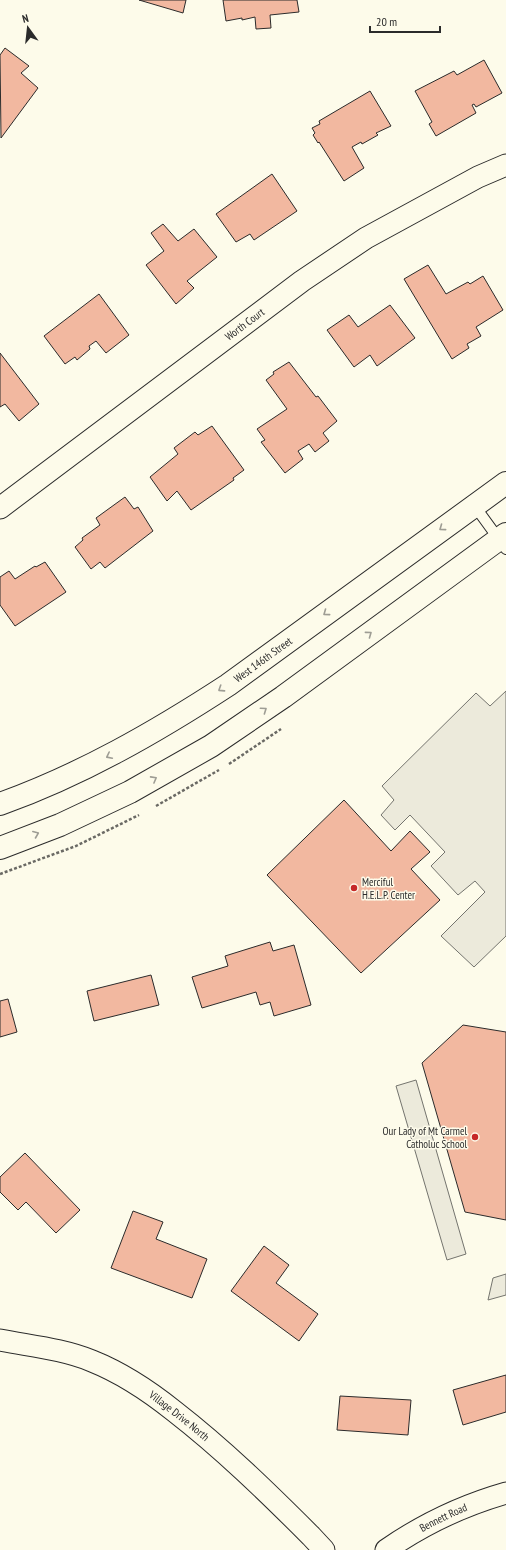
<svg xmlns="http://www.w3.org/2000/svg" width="506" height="1550" font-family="'PT Sans Narrow',sans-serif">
<rect width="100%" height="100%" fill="#fdfbea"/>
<path fill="#eceadb" stroke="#74746e" d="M506,691V936L474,967L441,936L485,892L475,881L458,895L431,866L445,852L410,815L395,830L381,815L394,800L382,786L476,693L490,706Z
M416,1080L466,1254L447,1260L396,1086Z
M506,1274V1295L488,1300L493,1278Z"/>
<path fill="#f2b8a0" stroke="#2b2b2b" d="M139,0H186L183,13Z
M223,0H297L299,12L270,15L271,28L256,29L255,17L242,20V18L226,21Z
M5,48L29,66L21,73L38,88L1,138L0,55Z
M484,60L502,93L476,107L474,104L472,105L476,113L436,136L429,124L432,122L415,91L454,71L457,75Z
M370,91L391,126L376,133L378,135L362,144L361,142L352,147L364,168L344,181L319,142L318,143L313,135L315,133L312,128L320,124L319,121Z
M272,174L297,211L254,240L250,234L236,242L216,214Z
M163,224L178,241L194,229L217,257L187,281L194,288L176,304L146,265L164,251L151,233Z
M428,265L446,294L468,282L470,284L483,276L503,310L476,327L481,336L467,344L469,348L452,359L404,279Z
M99,294L129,335L106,353L96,341L89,346L90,349L77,360L75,357L65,364L44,336Z
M390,305L415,338L377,366L370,355L354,367L327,330L349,315L358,327Z
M0,353L39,404L19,421L5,404L0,407Z
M289,362L316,397L318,396L337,421L323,433L329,441L315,452L309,444L298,451L303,459L285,473L261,442L265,440L257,429L287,409L266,380L274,374L273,372Z
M212,426L244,470L233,478L234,480L191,510L177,491L167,501L150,477L178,454L174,448L195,432L198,435Z
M125,497L134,509L138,507L153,531L105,568L100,562L91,569L75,547L83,540L82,538L100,525L96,518Z
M45,562L66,592L15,626L0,605V577L9,571L15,579L35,566L36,567Z
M344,800L391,851L410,831L430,852L411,869L440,900L361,973L267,875Z
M270,942L273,951L294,945L311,1005L274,1016L270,1002L260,1005L256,992L202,1008L192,977L228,966L225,956Z
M151,975L159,1005L94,1021L87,991Z
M8,999L17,1032L0,1037V1001Z
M463,1025L506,1032V1220L465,1212L422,1063Z
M25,1153L80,1210L56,1233L26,1202L18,1210L0,1192V1177Z
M133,1211L163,1222L156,1239L207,1259L192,1298L111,1268Z
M264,1246L289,1265L276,1283L318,1314L299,1341L231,1291Z
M506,1375V1412L463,1425L453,1390Z
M340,1396L411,1400L408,1435L337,1430Z"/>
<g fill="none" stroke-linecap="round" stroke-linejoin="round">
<g stroke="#2b2b2b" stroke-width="12">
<path id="lane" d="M474,505L506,549"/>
</g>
<g stroke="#2b2b2b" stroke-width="23">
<g id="street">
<path id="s1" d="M0,508L302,281L366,238L478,177L506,165"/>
<path id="s2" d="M0,1340C30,1346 63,1349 92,1361C122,1373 149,1391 174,1411C223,1449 267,1492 311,1536L324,1550"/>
<path id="s3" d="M386,1550C422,1525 464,1505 506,1493"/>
</g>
</g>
<g stroke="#2b2b2b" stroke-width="24">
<g id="primary">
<path id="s4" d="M0,804C81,775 156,732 228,685L506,483"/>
<path d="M0,848L60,825L130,792L211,746L283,697L506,534"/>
</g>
</g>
<path stroke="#6a6964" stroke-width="2.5" stroke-dasharray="3 2" stroke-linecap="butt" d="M229,764L281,729
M156,806L219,770
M0,874L76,846L139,815"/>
<use href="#lane" stroke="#fdfbea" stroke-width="10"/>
<use href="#street" stroke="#fdfbea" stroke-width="21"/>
<use href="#primary" stroke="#fdfbea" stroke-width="22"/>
</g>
<defs><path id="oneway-chevron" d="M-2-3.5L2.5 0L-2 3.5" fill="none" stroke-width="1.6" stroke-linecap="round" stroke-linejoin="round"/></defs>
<g stroke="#9e9d94">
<use href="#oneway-chevron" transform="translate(442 528) rotate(144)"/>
<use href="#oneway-chevron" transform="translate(326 613) rotate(144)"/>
<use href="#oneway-chevron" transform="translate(369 634) rotate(-36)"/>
<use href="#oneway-chevron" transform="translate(221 689) rotate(147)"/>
<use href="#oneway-chevron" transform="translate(264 710) rotate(-35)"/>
<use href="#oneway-chevron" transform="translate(109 756) rotate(153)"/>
<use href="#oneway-chevron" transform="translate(154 779) rotate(-29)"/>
<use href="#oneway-chevron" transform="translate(36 834) rotate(-22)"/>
</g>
<g fill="#c62828" stroke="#fdfbea" stroke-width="1.5">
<circle cx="354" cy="888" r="4"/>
<circle cx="475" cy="1137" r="4"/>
</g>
<g text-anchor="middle" stroke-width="3" stroke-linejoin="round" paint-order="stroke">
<g font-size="11" fill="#2b2b2b" stroke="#fdfbea">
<text dy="4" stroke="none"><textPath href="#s1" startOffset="306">Worth Court</textPath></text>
<text dy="4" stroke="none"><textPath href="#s4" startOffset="301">West 146th Street</textPath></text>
<text dy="4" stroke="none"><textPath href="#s2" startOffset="198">Village Drive North</textPath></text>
<text dy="4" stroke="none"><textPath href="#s3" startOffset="66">Bennett Road</textPath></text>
</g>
<g font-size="11" fill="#2b2b2b" stroke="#fdfbea" text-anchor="start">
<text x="362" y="886">Merciful<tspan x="362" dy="13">H.E.L.P. Center</tspan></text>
<text x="467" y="1135" text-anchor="end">Our Lady of Mt Carmel<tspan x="467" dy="13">Catholuc School</tspan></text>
</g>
</g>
<g transform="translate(28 28) rotate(345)" stroke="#fdfbea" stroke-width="3" paint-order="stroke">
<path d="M0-3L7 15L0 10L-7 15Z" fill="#2b2b2b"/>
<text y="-6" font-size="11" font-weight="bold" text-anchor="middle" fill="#2b2b2b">N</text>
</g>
<path d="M370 26v6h70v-6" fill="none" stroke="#2b2b2b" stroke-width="2"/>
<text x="376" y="26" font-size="12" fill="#2b2b2b" stroke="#fdfbea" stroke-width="3" paint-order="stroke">20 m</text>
</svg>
